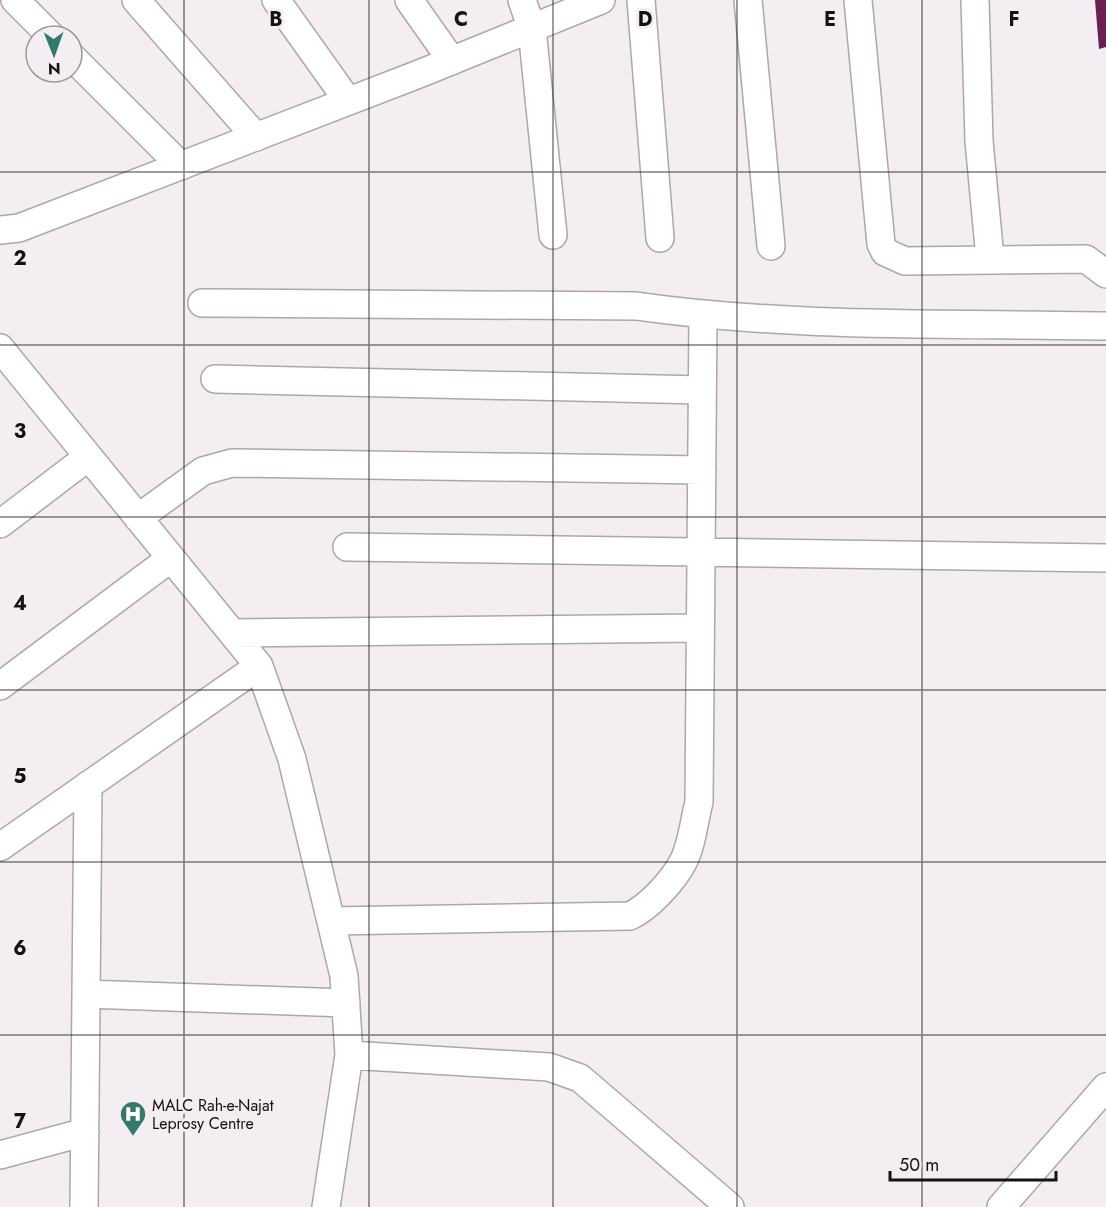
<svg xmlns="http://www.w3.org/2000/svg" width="1106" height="1207" font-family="Jost,sans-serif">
<rect width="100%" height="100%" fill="#f4eef2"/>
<path fill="#682152" d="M1095,0H1106V47L1099,49Z"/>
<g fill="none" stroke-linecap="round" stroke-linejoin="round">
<g stroke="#ada7aa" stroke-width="30">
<path id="minor" d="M15,0L51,36
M136,0L256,137
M276,0L348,101
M409,0L452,61
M522,0L532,29L553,235
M641,0L660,238
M748,0L771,246
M858,0L881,244L885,252L905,261L1086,259L1106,274
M975,0L979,141L990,258
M72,57L181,166
M0,230L19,228L419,74L601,0
M202,303L636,306C791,328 950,323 1106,326
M0,348L259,666L292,759L344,976L349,1055L326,1207
M215,379L702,390
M138,518L203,471L232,463L702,470
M0,524L88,457
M347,547L1106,558
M232,633L700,628
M0,686L171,558
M0,847L259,666
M331,921L630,916C649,907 673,881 683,862C692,845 694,821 699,802L703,315
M86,994L346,1003
M349,1055L549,1067L580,1078L730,1207
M0,1155L85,1132
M84,1207L88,785
M1001,1207L1106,1087"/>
</g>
<use href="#minor" stroke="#fff" stroke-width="27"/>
</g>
<path fill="none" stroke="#141213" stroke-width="1.5" stroke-opacity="0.55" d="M184,0V1207M369,0V1207M553,0V1207M737,0V1207M922,0V1207M0,172H1106M0,345H1106M0,517H1106M0,690H1106M0,862H1106M0,1035H1106"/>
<defs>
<g id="hospital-pin" transform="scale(1.35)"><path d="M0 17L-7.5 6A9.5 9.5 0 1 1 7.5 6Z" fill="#33796e" stroke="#f4eef2"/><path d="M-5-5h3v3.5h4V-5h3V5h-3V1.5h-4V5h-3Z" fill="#fff"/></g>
</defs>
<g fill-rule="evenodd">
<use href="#hospital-pin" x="133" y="1114"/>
</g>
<g text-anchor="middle" stroke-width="6" stroke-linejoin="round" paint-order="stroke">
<g font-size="16" fill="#141213" stroke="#f4eef2" text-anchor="start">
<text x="152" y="1111">MALC Rah-e-Najat<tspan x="152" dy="18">Leprosy Centre</tspan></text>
</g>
</g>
<g font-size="20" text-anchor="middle" font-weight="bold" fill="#141213" stroke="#f4eef2" stroke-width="6" stroke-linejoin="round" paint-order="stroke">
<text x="276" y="26">B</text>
<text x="461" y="26">C</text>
<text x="645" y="26">D</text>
<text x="830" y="26">E</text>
<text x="1014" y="26">F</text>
<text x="20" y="265">2</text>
<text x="20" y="438">3</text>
<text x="20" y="610">4</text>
<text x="20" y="783">5</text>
<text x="20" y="955">6</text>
<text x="20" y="1128">7</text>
</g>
<g transform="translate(54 54) rotate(179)"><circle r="28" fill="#f4eef2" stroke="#9a9699" stroke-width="1.5"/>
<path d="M0-4.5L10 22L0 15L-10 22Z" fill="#33796e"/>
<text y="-9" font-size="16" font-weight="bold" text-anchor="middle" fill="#141213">N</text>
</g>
<path d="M890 1171v9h166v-9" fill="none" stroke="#141213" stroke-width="3"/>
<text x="899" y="1171" font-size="18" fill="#141213" stroke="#f4eef2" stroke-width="4.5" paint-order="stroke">50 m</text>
</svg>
